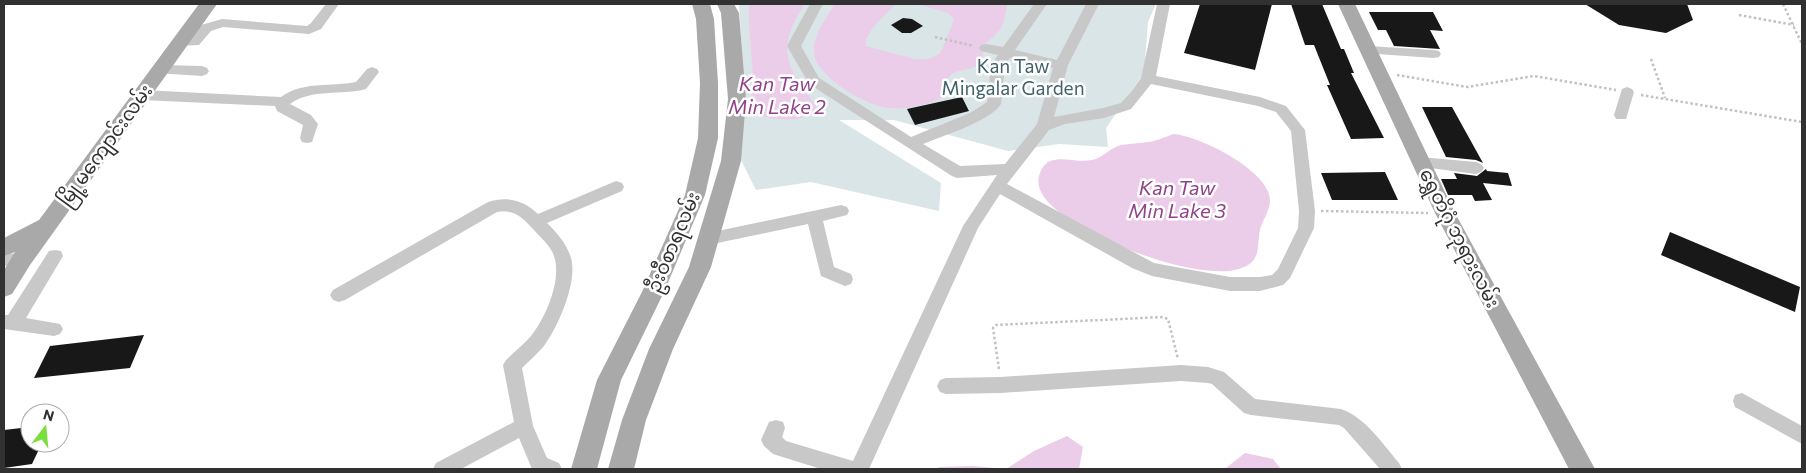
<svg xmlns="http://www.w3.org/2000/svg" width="1806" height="473" font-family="Commissioner,'Noto Sans Myanmar',sans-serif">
<rect width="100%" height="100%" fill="#fff"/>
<path fill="#dae5e8" d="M739,4H1156L1148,22L1144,73L1106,128L1108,147L1059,144L1008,151L894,120H839L941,183L939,211L811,182L756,190L737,152L744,86Z"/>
<path fill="#eccde9" d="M749,4H805C774,50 787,67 817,107C810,124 770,121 756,114C750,98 754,80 752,63C751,43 748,24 749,4Z
M835,4H895C887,14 864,32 866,46L914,59H928L939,54L942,50L954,19L948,13L917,4H1007C1004,26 1001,32 983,45C982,50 984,55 982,60C978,71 961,68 952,74C941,81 955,92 941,98C927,105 905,110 889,108C867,106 815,77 814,52C813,35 826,18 835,4Z
M1173,134C1198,135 1273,172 1270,202C1269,212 1262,221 1260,230C1257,243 1261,257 1248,265C1218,284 1135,255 1106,239C1086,228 1032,205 1039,176C1041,169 1044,164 1050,161C1063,156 1078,163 1092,160C1102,158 1108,150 1118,146C1128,143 1138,144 1148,142C1157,141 1165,137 1173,134Z
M1067,436L1083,447L1079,469H936L939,467L973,466L1006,469L1034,451Z
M1245,453L1273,459L1281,469H1226V468Z"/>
<path fill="#181818" d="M1200,4H1272L1255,70L1184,53Z
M1291,4H1322L1341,49H1344L1354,73H1351L1384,138L1351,139L1327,85H1330L1314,45H1305Z
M1585,4H1687L1693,20L1666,33L1619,25Z
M1369,12H1433L1443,31L1430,30L1440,49L1394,46L1386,30H1378Z
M903,18L912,19L923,26L911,33H902L891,25Z
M962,97L969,111L915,125L907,109Z
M1422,107H1452L1483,163L1476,160L1446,157Z
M1486,169L1487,171L1508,173L1512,186L1483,183L1492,200L1475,201L1472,195H1448L1441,179H1457L1454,173L1477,176Z
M1385,172L1398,200H1332L1321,173Z
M1670,232L1800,287L1795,312L1661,255Z
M144,335L130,368L34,378L50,346Z
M30,427V443H42L32,464L4,468V430Z"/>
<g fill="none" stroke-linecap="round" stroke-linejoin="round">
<path stroke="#c1c1c1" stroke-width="2.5" stroke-dasharray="2.5 2.5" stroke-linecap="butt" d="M1783,4L1802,44
M1739,15L1794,25
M935,37L974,46
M1651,59L1665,98
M1397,75L1467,87L1534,76L1616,90
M1641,95L1802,122
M1321,211L1428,213
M999,369L993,328L996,325L1163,317L1168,319L1178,359"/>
<path fill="#c8c8c8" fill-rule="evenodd" d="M326,4H339L321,29L309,34L223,27L211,31L199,45L174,46L172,43L174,40L190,38L201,25L222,19L307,26L311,23Z
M810,4H823L801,46L819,78L911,137L970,113L987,102L991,65L998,55L981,51L979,48L981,45L986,44L1003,47L1034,4H1047L1015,50L1057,60L1086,4H1099L1068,65L1054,117L1103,108L1121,103L1131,92L1141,78L1157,4H1170L1156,76L1260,97L1286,106L1305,130L1315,211L1314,228L1290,278L1283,285L1260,291H1230L1152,276L1132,268L1000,194L978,228L869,469H821L773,454L764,446L761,440L769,422L776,420L783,422L785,428L782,437L786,441L853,461L963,226L997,175L957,178L952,176L809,84L787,46ZM1010,58L1053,68L1037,124L1005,164L960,166L923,144C942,136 991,121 1001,104L1005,65ZM1151,84L1258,106L1276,112L1291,131L1299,211L1298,228L1278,269L1272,275L1260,277H1230L1154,263L1007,184L1049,130L1065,124L1104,118L1131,109Z
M1368,46L1434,50L1439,51L1441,54L1439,57L1434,58L1363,53L1361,50L1363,47Z
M160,65L202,66L207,68L209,71L207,74L202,76L155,73L153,70L155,67Z
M372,67L377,69L379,72L366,89C341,96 312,88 290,104L311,115L318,124L312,142L307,143L302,142L300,138L303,125L277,111L275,106L142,100L137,98L135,95L137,92L142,90L281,97C303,81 331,87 356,82L367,69Z
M1627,87L1632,89L1634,92L1626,119H1616L1614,115L1622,89Z
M1420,157L1476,162L1481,164L1484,168L1481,172L1476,174L1415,166L1412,162L1415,158Z
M616,181L622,183L624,187L622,191L547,223C557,233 567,244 571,258C578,282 558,327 544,346C537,354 529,361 522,368L533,426L547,458L559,463L562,469H532L519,438L461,469H433L436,463L514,422L503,365L506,360C514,352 523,345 531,336C546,317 562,280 554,256C551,246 540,237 533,229C522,217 514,209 497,212L345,300L339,302L333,300L330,295L333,290L488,202C507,196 524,200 538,214Z
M841,205L847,207L849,211L847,215L823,221L834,267L851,274L853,279L851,284L845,286L821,276L808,224L708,245L702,243L700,239L702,235L708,233Z
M55,250L61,251L63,256L26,318L60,324L63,329L60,334L54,336L4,329V315H8L49,251Z
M22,253L28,254L30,259L28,264L4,266V254Z
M1181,365L1208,367L1224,372L1255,399L1341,409C1366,418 1382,443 1399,463L1402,469H1380L1344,428L1339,425L1251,415L1244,413L1212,384L1208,383L1181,381L1001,393L946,394L940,392L937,386L940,380L946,378L1001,377Z
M1742,393L1802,426V444L1735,407L1733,401L1735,395Z"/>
<path fill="#a9a9a9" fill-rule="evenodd" d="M199,4H217L30,265L12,294L4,297V270L15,252L4,256V238L39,220Z
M692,4H710L714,19L718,83V138L705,195L664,292L621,380L597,469H571L597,380L642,292L685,195L698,138L700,83L696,19Z
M717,4H734L739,13L746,99L741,161L711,267L673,349L646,420L634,469H608L622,420L649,349L689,267L721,161L728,99L721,13Z
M1338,4H1355L1455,213L1595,469H1569L1435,213Z"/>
</g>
<g text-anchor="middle" stroke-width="5" stroke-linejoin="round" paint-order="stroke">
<g font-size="19" fill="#3f616b" stroke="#fff">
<text x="1013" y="73">Kan Taw<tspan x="1013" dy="22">Mingalar Garden</tspan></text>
</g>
<g font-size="19" fill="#313131" stroke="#fff">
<text transform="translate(105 145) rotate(-54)" y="7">မြို့မကျောင်းလမ်း</text>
<text transform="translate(1460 238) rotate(63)" y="7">ရွှေတိဂုံ ဘုရားလမ်း</text>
<text transform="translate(673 242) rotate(-67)" y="7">ဦးဝီစာရလမ်း</text>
</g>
<g font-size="20" font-style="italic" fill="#91418a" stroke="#fff">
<text x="777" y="91">Kan Taw<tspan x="777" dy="23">Min Lake 2</tspan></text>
<text x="1177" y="195">Kan Taw<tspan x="1177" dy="23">Min Lake 3</tspan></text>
</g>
</g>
<rect width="1806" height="473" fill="none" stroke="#313131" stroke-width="10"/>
<g transform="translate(45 428) rotate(16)"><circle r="24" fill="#ffffff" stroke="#adadad"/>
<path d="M0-4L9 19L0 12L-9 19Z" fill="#7adf3c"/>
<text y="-8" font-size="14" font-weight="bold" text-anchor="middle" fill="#313131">N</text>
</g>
</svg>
